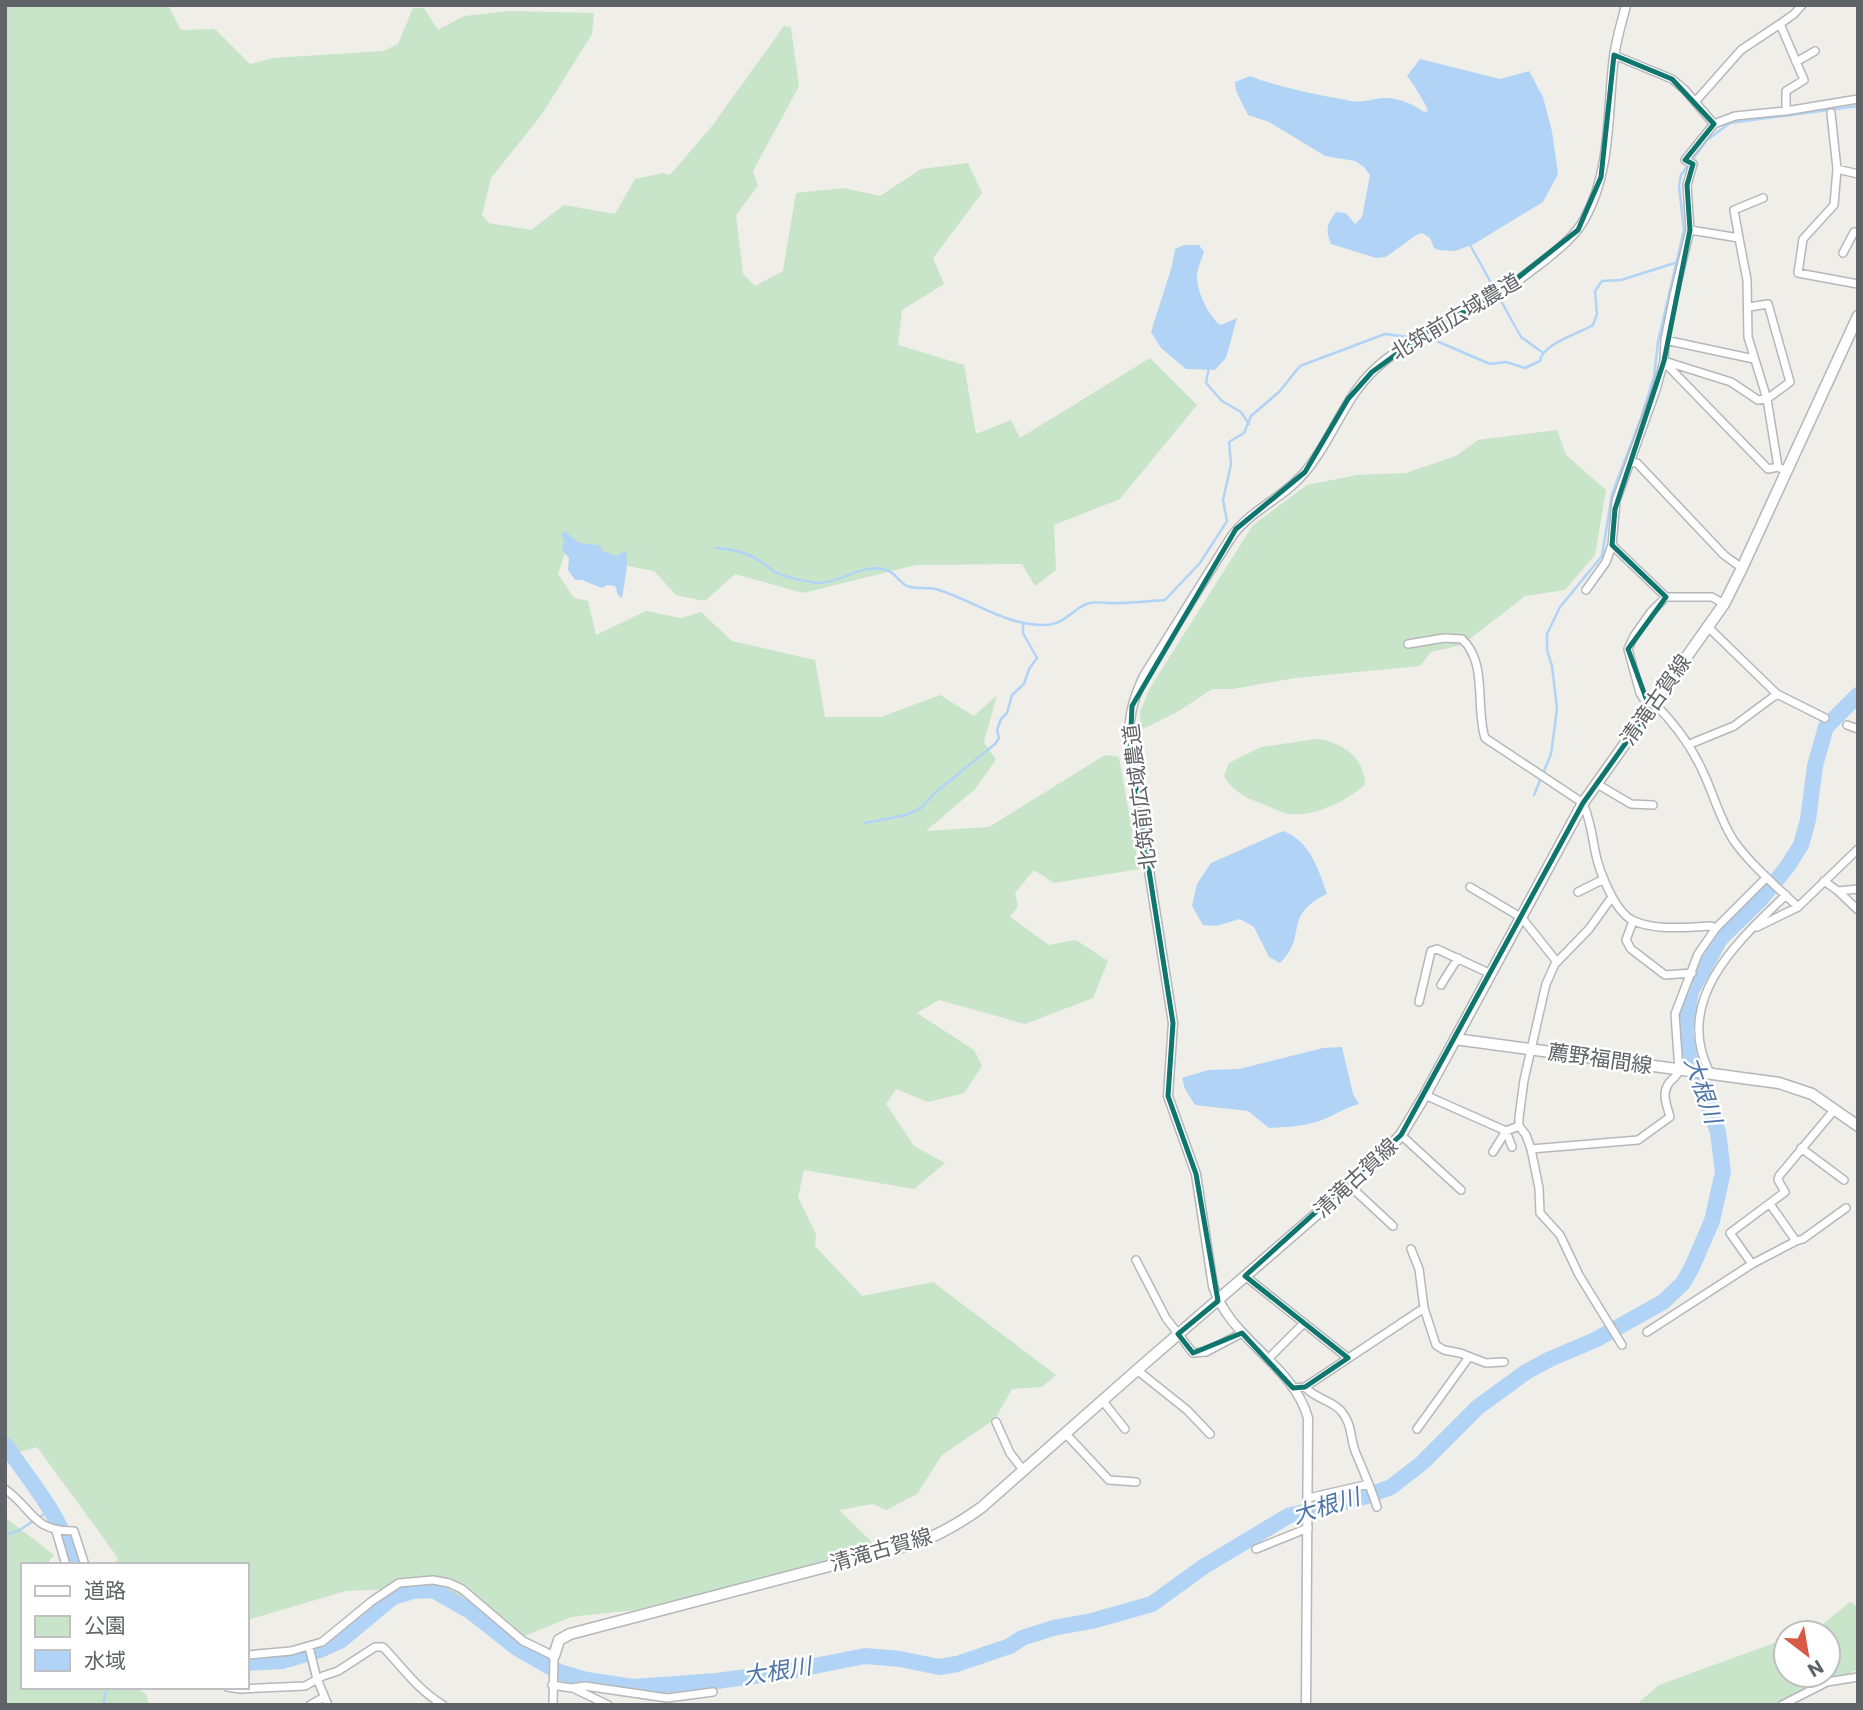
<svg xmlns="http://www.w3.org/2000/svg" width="1863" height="1710" font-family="Commissioner,'Noto Sans JP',sans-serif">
<rect width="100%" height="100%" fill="#efeee8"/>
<path fill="#c8e4c9" d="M5,5H168L181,30L215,29L250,64L273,58L383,51L398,44L413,8H424L438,30L464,16L507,11L594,13L592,34L542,114L491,178L482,215L489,223L531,230L564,205L615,214L635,179L663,173L670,175L712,126L784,26L791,28L799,86L753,171L758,186L736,215L743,274L755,286L783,271L796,193L844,188L880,196L921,169L968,163L982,193L933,258L944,284L902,310L898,345L964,365L976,434L1011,420L1020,438L1150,358L1197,405L1120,499L1054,525L1056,570L1035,586L1022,564L916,565L803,593L735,574L705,601L676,595L654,571L586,558L566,550L558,574L574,598L588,601L596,635L646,611L681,618L701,612L732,641L815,660L825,717H881L940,695L974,716L997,695L984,742L996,760L975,789L926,831L989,827L1105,755L1119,757L1139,869L1054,883L1034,870L1015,893L1018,906L1010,917L1049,945L1076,940L1108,961L1093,998L1025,1024L939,1000L917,1013L974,1050L982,1066L964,1093L928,1102L896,1089L886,1104L914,1146L945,1163L914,1189L804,1170L798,1197L816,1234L815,1246L862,1296L933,1282L1056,1375L1042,1387L1012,1389L995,1419L942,1455L917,1494L886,1510L873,1504L839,1510L883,1553L635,1610L571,1617L515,1640L442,1587L346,1591L247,1620V1565H115L118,1558L37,1447L16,1453L5,1445Z
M1557,430L1566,455L1606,490L1595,555L1565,590L1525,596L1462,645L1431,652L1420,666L1295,678L1233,689H1212L1179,711L1141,730L1140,712L1150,688L1253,525L1307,485L1357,475L1406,473L1456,456L1478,440Z
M1317,739C1341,742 1364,756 1365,784C1348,801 1314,817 1289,814C1280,812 1271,807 1263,804C1246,798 1232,791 1224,776L1229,763L1261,747Z
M5,1517L54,1555L46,1565H23V1687H135L146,1694L149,1705H5Z
M1850,1602L1858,1607V1669L1784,1705H1636L1659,1685L1777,1642L1786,1641V1675H1828V1633H1812Z"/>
<path fill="#b1d4f6" d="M1420,59L1500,79L1529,71L1543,97L1552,131L1558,174L1543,202L1474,244L1455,251L1439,250L1434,248L1430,238L1422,233L1416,235L1386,257L1376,258L1331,244C1325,230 1327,224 1336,212L1346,213L1355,224L1362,217L1370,175L1364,167L1355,161L1325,156L1269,122L1248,115L1236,91L1235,82L1250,76C1281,88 1318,95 1351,101C1364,103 1371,99 1383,98C1396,97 1414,104 1424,112L1428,111C1426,104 1412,82 1407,76Z
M1184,245H1199L1204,252C1201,261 1196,271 1197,280C1198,293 1210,319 1221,325L1237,318L1226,358L1215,370L1186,369L1161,348L1151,332L1172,266L1175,249Z
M565,531L579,543L600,545L602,551L617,556L626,550L627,568L622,598L618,595L615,586L607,585L602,588L582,580H575L568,570L569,558L562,550L564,541L561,535Z
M1283,831C1310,841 1318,868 1327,894C1281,916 1309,936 1280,963L1269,957L1254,927L1240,919L1216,926L1203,925L1192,906L1197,884L1211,863Z
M1342,1047L1353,1094L1359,1104C1347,1107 1340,1112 1329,1117C1311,1126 1289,1127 1269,1128L1248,1111L1195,1105L1185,1089L1182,1078L1208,1070L1239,1069L1323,1048Z"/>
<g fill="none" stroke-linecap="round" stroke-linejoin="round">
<path stroke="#b1d4f6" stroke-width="2.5" d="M1469,243L1521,337L1542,352
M1432,339L1490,364L1506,362L1525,368L1540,361C1542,344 1578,334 1593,325L1597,314L1595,291L1602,281L1621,280L1675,263
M1209,367L1206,383L1222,401L1241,412L1249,424
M716,548C739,549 756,556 773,571C780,576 811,583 819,583C841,583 864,562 886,570C895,572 899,582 907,586C917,590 928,586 939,590C974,601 1005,625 1043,625C1067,625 1074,606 1090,603C1098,601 1108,604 1117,603C1133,603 1149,601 1165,600L1200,563L1227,521L1223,500L1231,464L1229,442L1244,433L1251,416L1279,392L1300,366L1385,334L1408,337
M1534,795L1551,754L1557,709L1552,666L1547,650V634L1560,607L1602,556L1612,494L1641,418L1654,377L1658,342L1684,230L1679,186L1681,175L1707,140L1730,123L1858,106
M865,823L906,815L921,808L936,792L995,744L999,738L997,730L1001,719L1007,713L1012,695L1024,684L1029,669L1037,658L1023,633V624
M5,1535L18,1531L52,1509
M307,1654L311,1672L324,1705
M103,1705L107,1687"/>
<path stroke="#b1d4f6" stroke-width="16" d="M5,1445C35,1487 60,1515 75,1565
M247,1663L282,1661L320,1650L340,1641L393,1597L413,1591L433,1590L470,1611L517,1648L559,1672L587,1680L633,1687L717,1681L789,1671L865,1656L900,1659L939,1667L957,1664L1010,1646L1022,1638L1053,1628L1092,1621L1152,1604L1203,1567L1288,1516L1364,1497L1391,1487L1422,1463L1478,1407L1526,1372L1550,1359L1595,1340L1663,1302L1683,1283L1692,1267L1712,1221L1723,1172L1718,1132L1689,1055L1685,1031L1691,991L1720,939L1761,899L1787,867L1801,845L1808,820L1815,766L1826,727L1858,695"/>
<g stroke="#b5b7bb" stroke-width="10">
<path id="minor" d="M1614,55L1672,79L1685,90L1714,124
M1796,62L1815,51
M1695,102L1741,50L1780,24
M1786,111V91L1804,80L1780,24L1794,14L1802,5
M1831,113L1837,169
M1858,174L1837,169L1834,205L1803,239L1798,273L1858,284
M1690,230L1739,238L1747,280L1748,337L1767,399L1778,467L1786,471
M1739,238L1734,210L1763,198
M1843,253L1854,232H1858
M1665,340L1754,359
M1664,361L1731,382L1758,400L1767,399L1790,382L1768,304L1749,307
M1664,362L1768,469L1778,467
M1630,462L1637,463L1724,555L1742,568
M1586,590L1606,562L1612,545
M1724,604L1712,597H1666L1612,545L1616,501L1656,390L1664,361L1665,340L1674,295L1690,230L1687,185L1693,164L1685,160L1714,124L1735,116L1786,111L1858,99
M1707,626L1777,694L1825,718
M1408,644L1444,638L1462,639C1488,663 1475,706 1485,738L1583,803C1590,819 1592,834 1595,851C1599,871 1615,913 1634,921C1657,931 1686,927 1711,926L1716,928
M1654,703C1675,724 1691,745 1703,772C1714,795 1720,820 1734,841C1752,866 1776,886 1798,907
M1650,709L1640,693L1628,649L1634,636L1651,612L1666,597
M1847,725L1858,729
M1690,744L1734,726L1777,694
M1597,784L1631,804L1653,805
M1824,881L1838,891L1858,910
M1470,887L1522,918L1557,962
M1838,891L1858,889
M1578,892L1604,879
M1612,897L1589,929L1555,964L1546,984L1524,1080L1519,1118V1126L1526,1135L1531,1149L1539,1188L1540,1213L1560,1235L1579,1275L1622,1345
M1633,921L1626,940L1631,949L1665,975L1692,973
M1757,927L1798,907L1858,849
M1441,985L1458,958
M1419,1002L1431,951L1437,949L1491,974
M1710,1073C1672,1000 1738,941 1786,895
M1425,1095L1506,1131L1519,1126
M1506,1131L1512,1147
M1401,1135L1461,1190
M1801,1148L1844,1180
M1531,1149L1638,1140L1670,1117C1667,1105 1661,1094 1669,1083C1673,1078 1677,1077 1679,1070L1675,1014L1698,954L1716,928L1766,878
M1493,1152L1506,1131
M1350,1186L1393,1226
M1796,1241L1803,1239L1846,1208
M1411,1249L1419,1269L1424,1308L1436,1345L1444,1350L1460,1353L1486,1363L1504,1362
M1136,1260L1166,1318L1193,1353L1206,1352L1242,1333
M1752,1264L1730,1233L1785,1192L1778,1180L1779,1176L1835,1109
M1245,1276L1348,1358
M1647,1332L1752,1264L1796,1241L1770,1204
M1268,1359L1303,1324
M1137,1370L1187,1410L1210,1434
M1305,1387C1315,1399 1332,1400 1341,1411C1352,1423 1350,1437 1355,1451C1363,1470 1371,1488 1377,1507
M1293,1388L1305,1387L1424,1308
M1102,1400L1125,1429
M996,1422L1010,1453L1023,1470
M1417,1429L1469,1357
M1065,1433L1109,1480L1136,1482
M5,1489C35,1511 32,1531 74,1531L85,1565
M1308,1498L1369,1484
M56,1531L66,1565
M1256,1549L1308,1528
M309,1647L317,1679L328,1705
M247,1655L291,1651L322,1642L372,1601L399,1583L433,1580L449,1583L462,1589L523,1641L554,1656L553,1705
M552,1685L571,1688L585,1686L667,1698L713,1692
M227,1687L240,1689L305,1686L323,1676L338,1671L375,1647H383C403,1668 418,1690 443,1705
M575,1689L608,1705
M310,1705L324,1697
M1782,1705L1827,1682L1858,1677"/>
</g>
<g stroke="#b5b7bb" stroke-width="11">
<path id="tertiary" d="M1306,1705L1308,1418C1293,1364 1230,1340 1213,1286L1196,1174L1168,1096L1173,1023L1130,750C1127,722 1132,701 1144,676L1230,539C1249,510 1283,499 1305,472C1337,434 1344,391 1388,358C1421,333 1458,316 1494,296C1512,286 1529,272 1545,260C1561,247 1576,235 1585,218C1612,170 1607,109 1614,57C1616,40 1622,22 1626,5"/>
</g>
<g stroke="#b4b6ba" stroke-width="13">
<path id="secondary" d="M1455,1039L1779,1083L1812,1094L1858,1126
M554,1656L559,1640L570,1634L913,1544C938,1536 960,1523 982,1507L1137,1370L1371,1167L1401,1135L1425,1095L1583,803L1724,604L1742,568L1858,316"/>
</g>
<use href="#minor" stroke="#fff" stroke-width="7"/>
<use href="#tertiary" stroke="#fff" stroke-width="8"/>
<use href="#secondary" stroke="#fff" stroke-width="10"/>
</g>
<path fill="none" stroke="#0f766e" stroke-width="5" stroke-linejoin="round" d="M1614,55L1672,79L1714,124L1685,160L1693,164L1687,185L1690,230L1664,361L1615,509L1612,545L1666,597L1628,649L1650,709L1583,803L1401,1135L1245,1276L1348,1358L1305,1387L1293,1388L1242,1333L1193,1353L1178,1334L1218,1301L1196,1174L1168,1096L1173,1023L1130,750L1132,706L1236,529L1305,472L1348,399L1372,372L1428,331L1496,295L1578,230L1601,177Z"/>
<g text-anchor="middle" stroke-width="5" stroke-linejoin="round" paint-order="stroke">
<g font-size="21" fill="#5f6266" stroke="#fff">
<text transform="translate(1456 317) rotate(-31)" y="7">北筑前広域農道</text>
<text transform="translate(1656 700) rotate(-55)" y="7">清滝古賀線</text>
<text transform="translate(1140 797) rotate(-97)" y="7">北筑前広域農道</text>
<text transform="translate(1600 1059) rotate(8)" y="7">薦野福間線</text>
<text transform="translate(1356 1178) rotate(-43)" y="7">清滝古賀線</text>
<text transform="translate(881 1550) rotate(-16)" y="7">清滝古賀線</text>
</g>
<g font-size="23" font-style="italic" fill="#4e75a7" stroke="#fff">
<text transform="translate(1703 1090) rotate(71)" y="8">大根川</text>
<text transform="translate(1326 1506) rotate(-17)" y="8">大根川</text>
<text transform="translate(777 1671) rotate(-9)" y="8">大根川</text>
</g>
</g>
<rect width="1863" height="1710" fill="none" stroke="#5f6266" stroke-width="14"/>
<rect x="21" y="1563" width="228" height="126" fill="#ffffff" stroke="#bfc0c2" stroke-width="2"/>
<rect x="35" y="1586" width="35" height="10" fill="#ffffff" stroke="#bfc0c2" stroke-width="2"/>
<text x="84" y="1598" font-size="21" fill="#5f6266">道路</text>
<rect x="35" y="1616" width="35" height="21" fill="#c8e4c9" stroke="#bfc0c2" stroke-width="2"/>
<text x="84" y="1633" font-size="21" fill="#5f6266">公園</text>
<rect x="35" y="1650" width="35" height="21" fill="#b1d4f6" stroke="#bfc0c2" stroke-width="2"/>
<text x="84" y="1668" font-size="21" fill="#5f6266">水域</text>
<g transform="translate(1807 1654) rotate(149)"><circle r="33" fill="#ffffff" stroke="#bfc0c2" stroke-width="2"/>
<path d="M0-5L12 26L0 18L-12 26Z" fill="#d75a46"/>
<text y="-10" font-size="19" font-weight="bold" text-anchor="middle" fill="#5f6266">N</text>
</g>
</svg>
